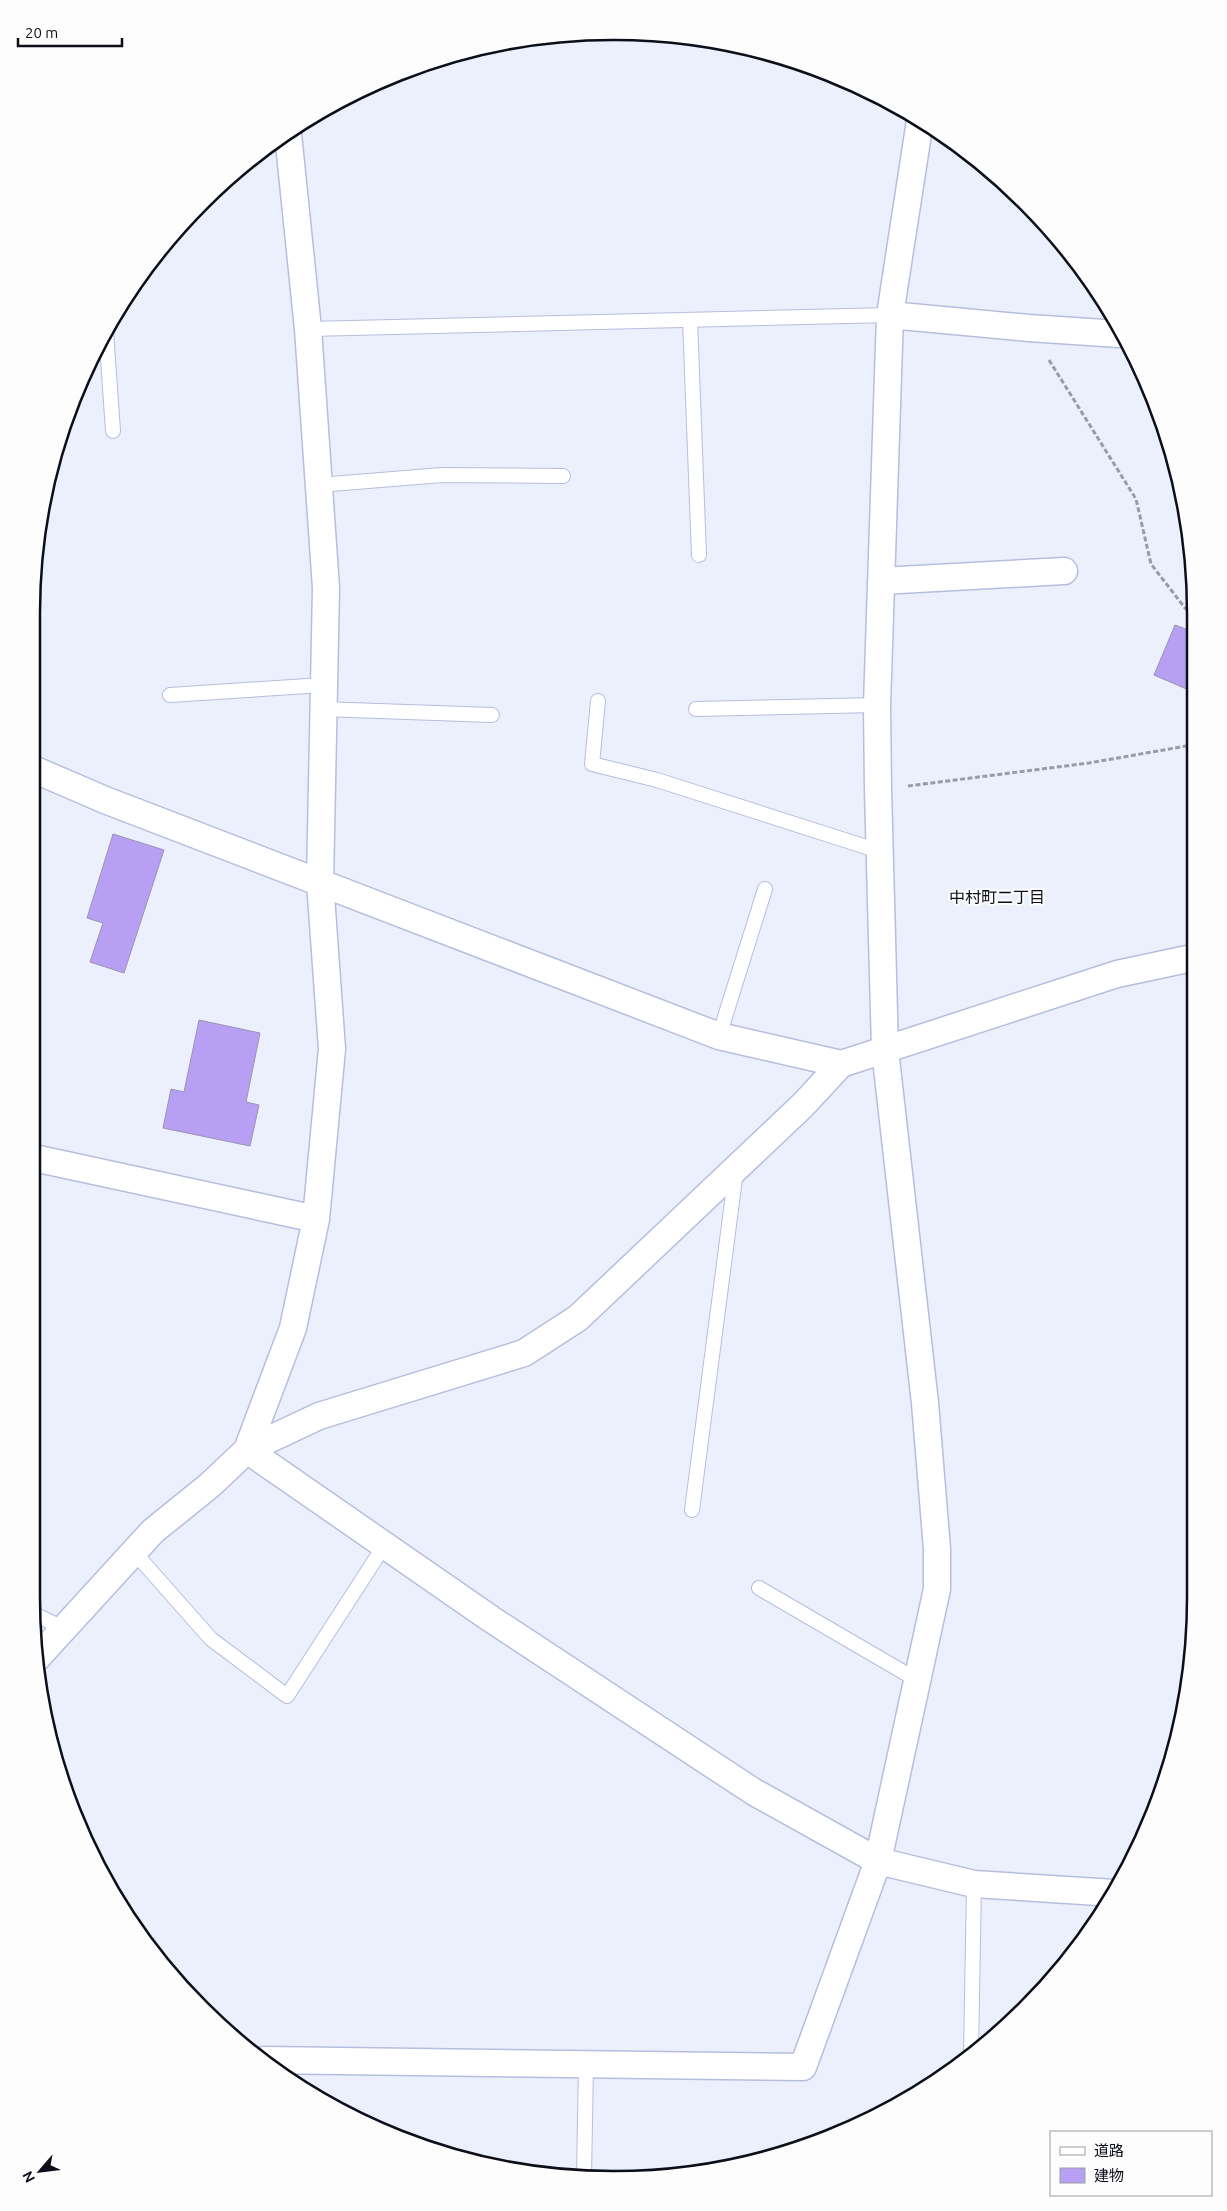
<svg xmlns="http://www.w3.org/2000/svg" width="1227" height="2211" font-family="Ubuntu,'Noto Sans JP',sans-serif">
<rect width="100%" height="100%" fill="#ecf0fd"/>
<path fill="#b7a0f4" stroke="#9a93b2" d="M1175,625L1191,631V691L1154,675Z
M113,834L164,850L124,973L90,962L103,923L87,918Z
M34,988L39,989L34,1005Z
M199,1020L260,1033L246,1102L259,1105L250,1146L163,1128L171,1089L184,1092Z"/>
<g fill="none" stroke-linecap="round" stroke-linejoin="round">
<g stroke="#b5bede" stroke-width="16">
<path id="lane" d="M690,320L699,555
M308,329L890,315
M106,331L113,431
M319,485L442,475L563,476
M170,695L323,685
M598,701L592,764L657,780L879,851
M322,709L492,715
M696,709L877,705
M719,1036L765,889
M692,1510L736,1171
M134,1552L211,1639L287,1696L384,1546
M759,1588L917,1680
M36,1615L65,1629
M971,2054L974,1884
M584,2176L586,2065"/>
</g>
<g stroke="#b5bede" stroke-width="29">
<path id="street" d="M890,315L1029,328L1119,334
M881,581L1064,571
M33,769L105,800L719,1036L841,1064
M34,1158L316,1219
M247,1450L293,1328L316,1219L332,1049L320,882L326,588L308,329L288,134
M247,1450L491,1619L754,1792L878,1861L974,1884L1114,1893
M36,1659L153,1531L210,1485L247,1450L319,1416L524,1353L578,1318L803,1105L841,1064L1117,974L1192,958
M264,2060L803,2067L878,1861L937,1589V1549L925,1403L885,1050L878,789L877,705L890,315L920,121"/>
</g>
<path stroke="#989ba8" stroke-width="3" stroke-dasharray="5 2.5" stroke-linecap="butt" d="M1049,360L1136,499L1151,564L1185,608L1191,613
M908,786L1089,763L1192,745"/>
<use href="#lane" stroke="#fff" stroke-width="14"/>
<use href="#street" stroke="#fff" stroke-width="26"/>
</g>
<g text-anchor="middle" stroke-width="4" stroke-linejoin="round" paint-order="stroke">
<g font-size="16" fill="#0c0e19" stroke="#fdfdfd">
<text x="997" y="903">中村町二丁目</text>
</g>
</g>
<path d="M0 0H1227V2211H0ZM613 40H614A573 573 0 0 1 1187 613V1598A573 573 0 0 1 614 2171H613A573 573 0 0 1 40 1598V613A573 573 0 0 1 613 40Z" fill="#fdfdfd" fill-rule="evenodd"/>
<path fill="none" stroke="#0c0e19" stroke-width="2.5" d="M613 40H614A573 573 0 0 1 1187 613V1598A573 573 0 0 1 614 2171H613A573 573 0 0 1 40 1598V613A573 573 0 0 1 613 40Z"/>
<rect x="1050" y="2131" width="162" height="65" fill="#fdfdfd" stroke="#9d9da2"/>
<rect x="1060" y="2147" width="25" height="8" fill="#ffffff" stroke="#9d9da2"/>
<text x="1094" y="2156" font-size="15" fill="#0c0e19">道路</text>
<rect x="1060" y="2168" width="25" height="15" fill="#b7a0f4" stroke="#9d9da2"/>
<text x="1094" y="2181" font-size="15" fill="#0c0e19">建物</text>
<g transform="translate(40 2171) rotate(242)" stroke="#fdfdfd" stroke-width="4" paint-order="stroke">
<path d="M0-4L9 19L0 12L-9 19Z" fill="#0c0e19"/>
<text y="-8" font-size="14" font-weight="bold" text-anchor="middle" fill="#0c0e19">N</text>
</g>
<path d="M18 38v8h104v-8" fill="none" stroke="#0c0e19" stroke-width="2.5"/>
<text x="25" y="38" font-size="15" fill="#0c0e19" stroke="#fdfdfd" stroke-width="4" paint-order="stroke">20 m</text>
</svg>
